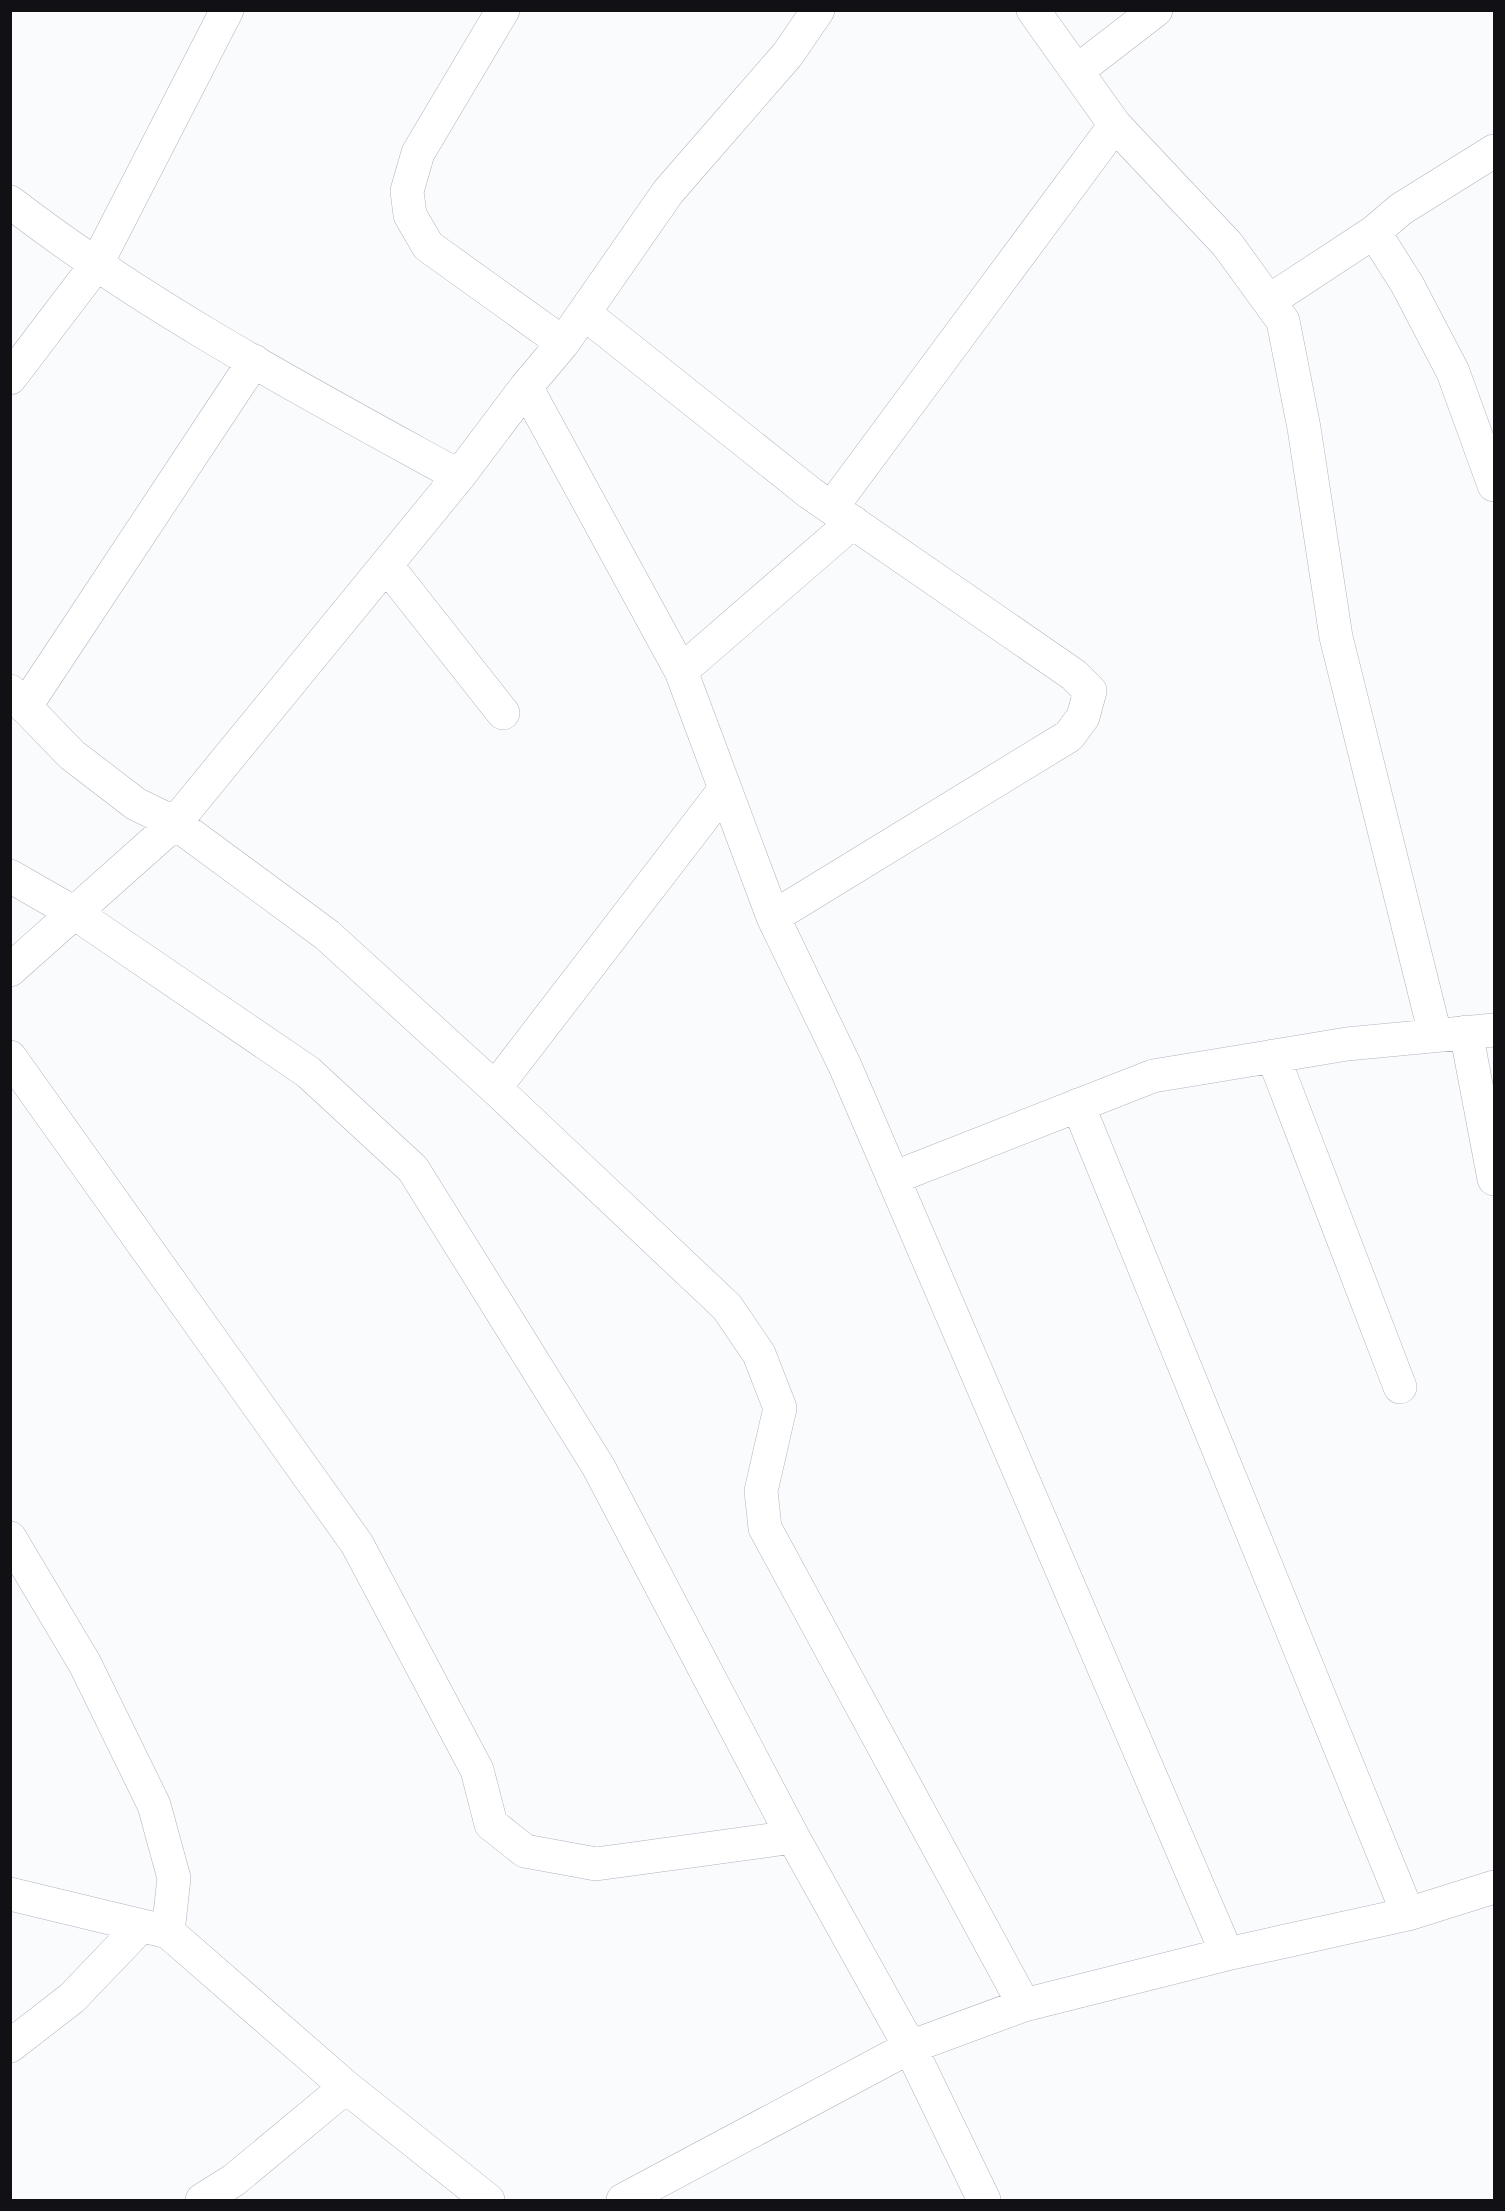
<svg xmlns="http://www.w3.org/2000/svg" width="1505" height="2211" font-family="Quicksand,sans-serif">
<rect width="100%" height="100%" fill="#fafbfd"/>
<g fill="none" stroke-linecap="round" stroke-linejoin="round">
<g stroke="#b1b3bf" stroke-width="34">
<path id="minor" d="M503,10L418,153L407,191L410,215L428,246L563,343
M1033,10L1115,125L1227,244L1283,321L1304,428L1336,637L1435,1034
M1077,71L1156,10
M10,202C149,309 306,392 459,476
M1374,232L1407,284L1453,372L1494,485
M1269,301L1374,232L1401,209L1494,151
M584,313L810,493L1074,675L1090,691L1083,717L1069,736L773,917
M10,378L96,265L227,10
M526,387L681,671L773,917L845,1066L1227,1954
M832,507L1115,125
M387,566L503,713
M681,671L853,522
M10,691L72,755L136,804L175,823L327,935L495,1088L725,789
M25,707L254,361
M10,876L76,914L308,1072L413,1169L598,1466L793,1837L910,2047L984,2200
M10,970L175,823L459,476L526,387L563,343L668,192L788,54L818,10
M1466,1032L1494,1179
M1273,1056L1400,1387
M10,1057L357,1544L477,1770L491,1824L525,1851L596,1864L793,1837
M495,1088L727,1307L759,1354L780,1408L761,1491L765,1528L1024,2005
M1078,1105L1408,1914
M893,1178L1153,1076L1347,1044L1494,1030
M10,1538L85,1664L154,1805L174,1878L168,1932
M10,1894L168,1932L346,2087L488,2200
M10,2046L72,1998L141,1926
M202,2200L234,2180L346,2087
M623,2200L910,2047L1024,2005L1227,1954L1408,1914L1494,1887"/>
</g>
<use href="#minor" stroke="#fff" stroke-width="33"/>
</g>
<rect width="1505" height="2211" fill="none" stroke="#111115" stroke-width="24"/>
</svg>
